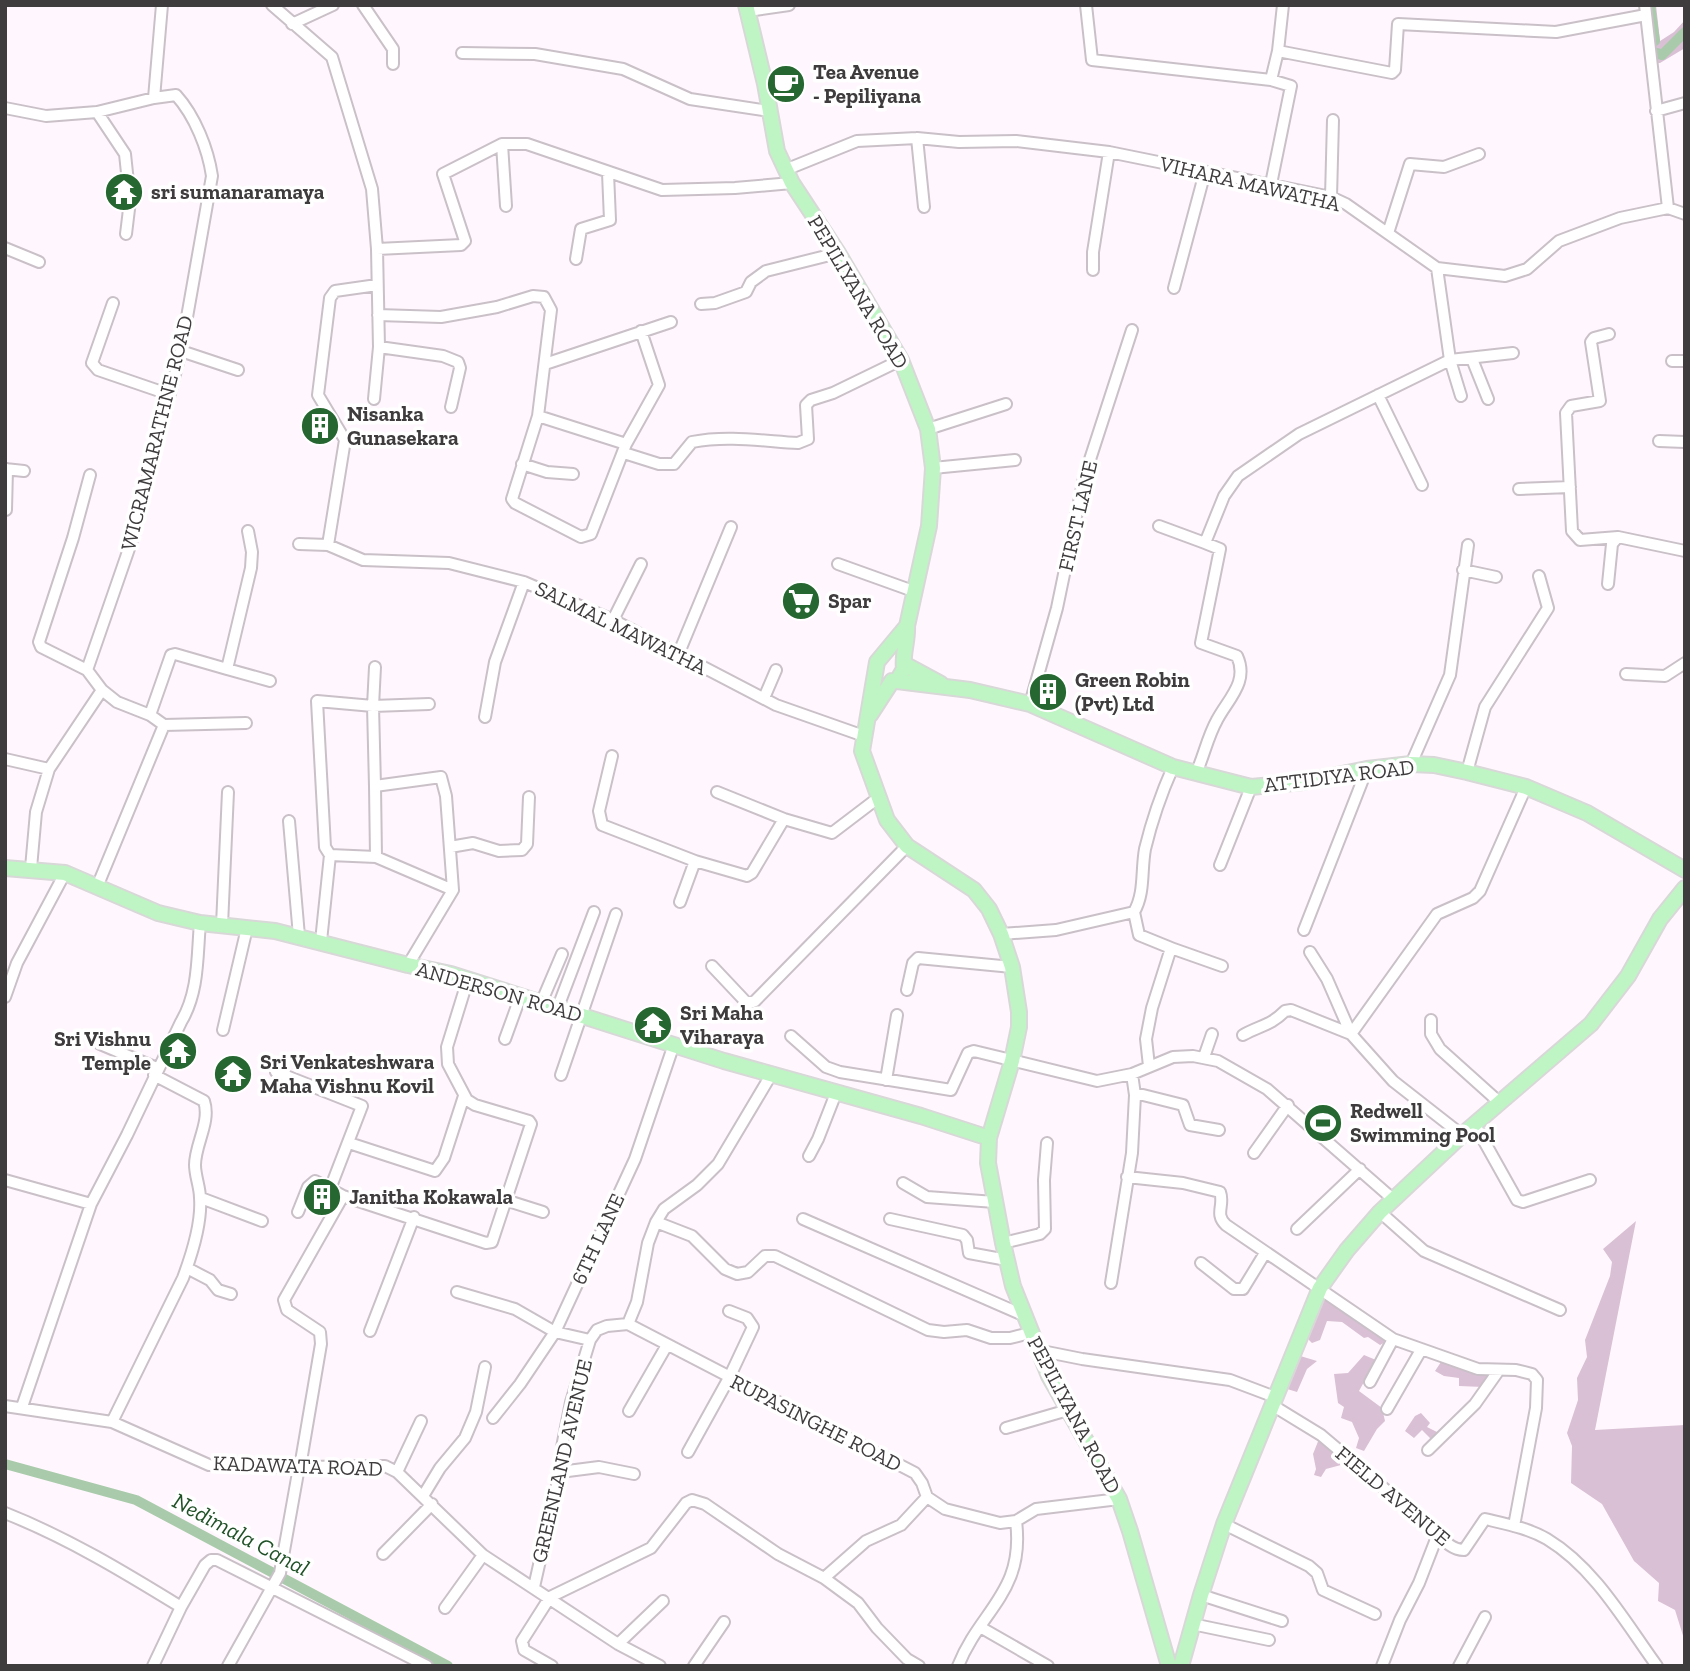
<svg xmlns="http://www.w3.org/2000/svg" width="1690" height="1671" font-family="'Zilla Slab',serif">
<rect width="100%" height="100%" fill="#fff7fd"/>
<path fill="#d9c0d4" d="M1645,5H1656L1660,41L1674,32L1685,20V48L1660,63H1651Z
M1636,1221L1595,1430L1685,1425V1642L1675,1610L1658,1601L1659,1583L1634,1561L1602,1504L1571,1483L1572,1446L1567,1433L1578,1400L1577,1378L1587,1357L1585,1340L1610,1276L1612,1262L1603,1249Z
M1322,1296L1389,1340L1380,1345L1368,1337L1364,1338L1342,1322L1327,1321L1320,1340L1312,1343L1305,1336Z
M1297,1355L1317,1361L1307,1369L1297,1392L1284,1388Z
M1364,1355L1376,1360L1359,1391L1382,1408L1385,1421L1377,1429L1364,1451L1356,1448L1359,1438L1352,1422L1341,1418L1344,1407L1338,1403L1334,1374L1348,1373Z
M1441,1362L1485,1373L1487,1380L1483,1387L1459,1386V1378L1444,1376L1435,1371Z
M1421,1413L1430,1423L1427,1427L1439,1433L1432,1440L1422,1430L1414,1438L1405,1431L1415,1416Z
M1319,1439L1343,1461L1341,1465L1326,1469L1321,1477L1314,1475L1316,1469L1313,1454Z"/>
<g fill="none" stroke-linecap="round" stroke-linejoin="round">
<path stroke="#a9caab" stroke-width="10" d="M1650,5L1655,41
M1657,53L1662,55L1685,32
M5,1464L136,1500L448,1666"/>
<g stroke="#c9c1c7" stroke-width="14">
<path id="minor" d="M272,5L332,57L372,189L377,249L379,347L374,399
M363,5L393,49V64
M1086,5L1092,60L1271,80L1291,86L1271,184
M1283,5L1278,51L1392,73L1395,70L1398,24L1556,32L1646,15
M1645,5L1668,208
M748,11L789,5
M292,24L333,5
M462,53L535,54L623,69L690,99L769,111
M1271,80L1278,51
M5,108L46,116L97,112L154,98
M1656,111L1685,103
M97,112L125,154L130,201L126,234
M917,138L924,207
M502,144L506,206
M785,170L857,141L917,138L959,142L1016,141L1109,152L1331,197L1346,204L1437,268L1505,276L1527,269L1559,241L1620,218L1668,208L1685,214
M1331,197L1333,120
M1388,233L1410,164L1444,167L1479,154
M5,248L39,262
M377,249L461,245L465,241L443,174L502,144H527L662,190L735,188L792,183
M576,259L581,229L610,220L608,173
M1093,270V252L1109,152
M1174,288L1205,172
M113,303L92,363L98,370L168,394
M701,304L715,303L746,292L751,282L766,271L838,253
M378,315L441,317L497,307L533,296L544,297L551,310L538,416L512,499L515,503L581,537L591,534L626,444L659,385L641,331
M1609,334L1594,338L1591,342L1600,401L1571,406L1566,413L1572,531L1580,540L1618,537L1685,551
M379,347L443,356L458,362L460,368L451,407
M181,351L238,370
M1472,359L1488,399
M1672,361H1685
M545,364L671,322
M1378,395L1422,485
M1461,396L1450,360L1513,353
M538,416L626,444
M928,429L1006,404
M1659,441L1685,442
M624,453L659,464H674L692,442C727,435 763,441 798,443L808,439L806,405L811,400L833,393L901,360
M522,464L547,472L573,474
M933,468L1015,460
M5,469L24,471
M1519,489L1570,487
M6,510L7,469
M1159,526L1205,543
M299,544L328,545L363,560L449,563L524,582L613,620L776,705L864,736
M328,545L345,440L318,395L330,298L335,291L377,285
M838,564L916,592
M1463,570L1496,577
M1608,584L1612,544L1618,537
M613,620L641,564
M678,655L731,527
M375,667L373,706L429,704
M227,669L270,681
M87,670L41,647L39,642L73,538L90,475
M1626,674L1665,676L1685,663
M102,690L117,702L150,715L164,725L246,723
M764,698L776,670
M1030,704L1057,608L1084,478L1132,330
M150,715L171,655L175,654L227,669L251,568L252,552L248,531
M485,717L495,662L524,582
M612,756L599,811L602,825L695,861
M5,759L49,769
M1411,764L1450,675L1468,545
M1197,771C1204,755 1208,736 1217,720C1228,699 1249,682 1237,656L1201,643L1220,549L1205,543L1224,496L1238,476L1299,434L1450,360L1437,268
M1467,772L1485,707L1548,608L1539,576
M375,786L373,706L317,701L325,847L330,855L376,857L375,786L441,777L446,796L453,890L408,965
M717,792L784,819
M289,821L299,936
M450,847L473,843L499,851L522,850L527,844L529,797
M376,857L453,890
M1220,865L1251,787
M31,868L36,812L49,769L102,690L87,670L132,540L181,351L212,176C208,149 195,116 176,95L154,98L162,5
M97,887L164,725
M680,902L695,861L747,876L752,873L784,819L832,833L878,798
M1134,912L1139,935L1171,948L1152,1008L1146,1039L1149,1066
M222,925L228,792
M1304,930L1367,769
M1001,934L1056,930L1134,912C1145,893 1141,871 1145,849C1152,820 1161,794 1173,767
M321,941L330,855
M1171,948L1222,966
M1310,952L1327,979L1351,1034
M712,966L745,1001L750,1003L755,1001L907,846
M907,990L913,963L918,958L1012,967
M5,997L17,963L65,873
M542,1001L562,954
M558,1007L594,912
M1431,1020V1034L1440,1049L1499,1102
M223,1030L247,928
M1351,1034L1437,914L1473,898L1480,891L1526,787
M1243,1035C1261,1025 1270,1026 1285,1011L1291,1010L1351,1034L1393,1081L1462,1135
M791,1036L826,1067L840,1072L951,1090L968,1053L974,1051L1097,1081L1132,1074L1173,1057L1193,1056L1218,1061L1267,1089L1394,1200
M505,1039L521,995
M100,1044L157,1068
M1204,1057L1212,1034
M276,1072L362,1106L330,1189L343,1196L284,1300L287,1310L320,1332L321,1344L300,1467
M561,1075L616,914
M886,1080L897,1015
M1135,1095H1143L1183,1105L1190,1125L1219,1130
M1475,1125L1517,1200L1523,1202L1590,1180
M349,1143L435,1171L444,1158L464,1096
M1254,1153L1288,1105
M809,1156L818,1139L836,1093
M1127,1177L1183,1183L1220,1192C1225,1205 1214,1214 1226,1225L1393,1339L1478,1369L1516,1370L1532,1374L1537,1380L1536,1408L1514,1526
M5,1180L91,1204
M903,1183L927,1197L995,1202
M343,1196L486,1243L492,1242L531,1124L529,1121L475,1105L467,1100L448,1064L447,1047L468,979
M201,1198L262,1221
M505,1200L543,1212
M298,1212L308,1187L315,1181L330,1189
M1380,1212L1424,1251L1560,1310
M803,1219L1023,1315
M890,1219L963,1235L967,1240L969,1253L1007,1260
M656,1222L692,1236L725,1269L737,1274L748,1272L765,1256H775L928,1330L944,1332L967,1330L991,1338H1010L1030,1333
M1297,1229L1360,1169
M1003,1243L1040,1234L1045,1229L1044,1180L1047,1143
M1201,1263L1234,1289H1243L1265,1253
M187,1268L210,1280L218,1290L231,1294
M1111,1283L1132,1153L1135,1095L1132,1074
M457,1292L515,1309L555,1332L590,1340
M628,1324L915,1473L922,1483L927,1497L945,1509L1000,1523L1016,1521L1036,1509L1119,1499
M370,1331L414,1217
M1037,1350L1082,1359L1230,1380L1275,1397
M1370,1382L1393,1339
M1272,1405L1321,1435L1438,1534C1445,1542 1453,1550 1464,1550L1485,1519C1506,1524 1528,1528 1547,1539C1595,1568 1625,1622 1657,1666
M5,1406L112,1422L209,1465L299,1467L385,1466L397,1472L483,1555L618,1644L660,1666
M22,1407L91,1204L127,1135L181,1022C199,992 197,957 200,923
M1387,1409L1421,1350
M629,1411L667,1345
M493,1418L520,1384L555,1332L635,1159L674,1044
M112,1422L183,1278C192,1254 202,1223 200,1198C200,1187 195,1176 195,1165C195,1144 211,1122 204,1101L154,1075
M1006,1428L1068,1410
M1428,1450L1475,1404L1499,1370
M688,1452L729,1378L753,1327L747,1318L729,1311
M397,1472L421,1421
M560,1472L599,1467L634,1474
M423,1496L440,1468L465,1438L476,1412L485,1367
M5,1513C68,1538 124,1572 181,1607L153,1666
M1224,1524L1309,1566L1317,1573L1323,1590L1375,1614
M383,1554L432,1504
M824,1578L866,1541L901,1525L927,1497
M534,1587L560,1472L562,1447L571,1402L590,1340L597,1330L607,1326L628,1324L637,1302L648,1243L656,1222L664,1209L697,1185L718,1164L771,1075
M1201,1595L1282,1621
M181,1607L205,1565L211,1560H217L427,1666
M445,1608L483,1555
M1192,1624L1269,1640
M980,1627L1048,1666
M618,1644L663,1601
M228,1666L280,1573L299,1467
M552,1666L524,1650L522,1641L550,1597L651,1548L686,1503L692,1500L705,1504L778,1554L824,1578L858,1603L877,1628L907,1659L919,1666
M694,1666L724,1622
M958,1666C981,1609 1025,1592 1016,1521
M1382,1666L1400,1620L1419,1583L1438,1534
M1459,1666L1485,1617"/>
</g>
<g stroke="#d9d8d8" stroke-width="18">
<path id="major" d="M746,5L765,84L777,151L792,183L838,253L901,360L928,429L933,468L929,526L907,626C908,641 902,654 904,669L897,681H892L870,715
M907,626L877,662L862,751L887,820L907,846L974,890L989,909L1001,934L1012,967L1019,1012V1027L1012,1061L989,1138L988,1163L1003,1243L1013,1286L1049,1376L1119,1499L1130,1531L1169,1666
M904,664L941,684
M897,681L970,690L1030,704L1173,767L1251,787L1303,782L1367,769L1411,764L1434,765L1467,772L1526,787L1587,813L1685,870
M5,868L65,873L158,913L200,923L275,931L408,965L451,974L724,1061L921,1116L989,1138
M1181,1666L1201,1595L1224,1524L1320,1288L1347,1250L1380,1212L1462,1135L1591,1024L1628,976L1660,919L1685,888"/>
</g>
<use href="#minor" stroke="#fff" stroke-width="10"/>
<use href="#major" stroke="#bff5c4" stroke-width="14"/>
</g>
<defs>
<g id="cafe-disc" transform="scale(2.0125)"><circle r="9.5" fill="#266630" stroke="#fff"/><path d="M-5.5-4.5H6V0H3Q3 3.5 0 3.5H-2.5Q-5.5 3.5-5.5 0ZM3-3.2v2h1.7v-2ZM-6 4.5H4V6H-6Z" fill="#fff"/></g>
<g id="temple-disc" transform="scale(2.0125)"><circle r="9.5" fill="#266630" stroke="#fff"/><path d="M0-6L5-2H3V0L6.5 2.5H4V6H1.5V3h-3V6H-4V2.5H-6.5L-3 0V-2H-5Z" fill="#fff"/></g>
<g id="building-disc" transform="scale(2.0125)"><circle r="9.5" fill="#266630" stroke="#fff"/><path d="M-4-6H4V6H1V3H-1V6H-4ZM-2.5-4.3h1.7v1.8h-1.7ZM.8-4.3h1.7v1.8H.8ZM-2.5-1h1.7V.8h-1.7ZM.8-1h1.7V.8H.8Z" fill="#fff"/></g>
<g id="supermarket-disc" transform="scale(2.0125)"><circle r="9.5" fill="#266630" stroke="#fff"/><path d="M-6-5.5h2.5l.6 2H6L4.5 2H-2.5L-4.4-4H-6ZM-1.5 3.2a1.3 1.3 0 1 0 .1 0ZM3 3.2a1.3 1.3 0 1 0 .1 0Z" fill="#fff"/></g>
<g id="stadium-disc" transform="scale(2.0125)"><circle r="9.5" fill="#266630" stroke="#fff"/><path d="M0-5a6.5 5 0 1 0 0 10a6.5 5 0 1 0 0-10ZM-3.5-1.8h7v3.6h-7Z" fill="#fff"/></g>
</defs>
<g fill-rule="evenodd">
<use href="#cafe-disc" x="786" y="84"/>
<use href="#temple-disc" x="124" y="192"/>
<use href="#building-disc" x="320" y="426"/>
<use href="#supermarket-disc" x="801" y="601"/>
<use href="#building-disc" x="1048" y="692"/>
<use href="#temple-disc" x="653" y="1025"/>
<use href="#temple-disc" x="178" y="1051"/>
<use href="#temple-disc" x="233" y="1074"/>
<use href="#stadium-disc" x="1323" y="1123"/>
<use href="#building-disc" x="322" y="1197"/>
</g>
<g text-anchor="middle" stroke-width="7" stroke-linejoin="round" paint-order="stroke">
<g font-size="21" font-weight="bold" fill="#3f3c3e" stroke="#fff" text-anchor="start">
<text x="813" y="79">Tea Avenue<tspan x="813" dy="24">- Pepiliyana</tspan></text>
<text x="151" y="199">sri sumanaramaya</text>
<text x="347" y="421">Nisanka<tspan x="347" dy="24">Gunasekara</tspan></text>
<text x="828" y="608">Spar</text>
<text x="1075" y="687">Green Robin<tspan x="1075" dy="24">(Pvt) Ltd</tspan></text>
<text x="680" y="1020">Sri Maha<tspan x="680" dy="24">Viharaya</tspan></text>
<text x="151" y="1046" text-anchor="end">Sri Vishnu<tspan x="151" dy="24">Temple</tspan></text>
<text x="260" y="1069">Sri Venkateshwara<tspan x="260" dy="24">Maha Vishnu Kovil</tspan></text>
<text x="1350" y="1118">Redwell<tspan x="1350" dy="24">Swimming Pool</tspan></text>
<text x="349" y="1204">Janitha Kokawala</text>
</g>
<g font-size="21" fill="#3f3c3e" stroke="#fff">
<text transform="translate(1250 184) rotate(13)" y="7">VIHARA MAWATHA</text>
<text transform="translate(858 292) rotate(59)" y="7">PEPILIYANA ROAD</text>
<text transform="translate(157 433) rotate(-76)" y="7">WICRAMARATHNE ROAD</text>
<text transform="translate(1078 516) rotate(-77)" y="7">FIRST LANE</text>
<text transform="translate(621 628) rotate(26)" y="7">SALMAL MAWATHA</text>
<text transform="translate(1339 776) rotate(-7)" y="7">ATTIDIYA ROAD</text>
<text transform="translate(499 992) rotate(16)" y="7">ANDERSON ROAD</text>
<text transform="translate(598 1239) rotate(-65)" y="7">6TH LANE</text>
<text transform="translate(1074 1415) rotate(62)" y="7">PEPILIYANA ROAD</text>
<text transform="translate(816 1423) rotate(27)" y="7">RUPASINGHE ROAD</text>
<text transform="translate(562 1461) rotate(-77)" y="7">GREENLAND AVENUE</text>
<text transform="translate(298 1466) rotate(2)" y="7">KADAWATA ROAD</text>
<text transform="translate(1393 1496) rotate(40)" y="7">FIELD AVENUE</text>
</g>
<g font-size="23" font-style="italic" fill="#1f5026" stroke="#fff">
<text transform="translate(241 1534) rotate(28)" y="8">Nedimala Canal</text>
</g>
</g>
<rect width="1690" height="1671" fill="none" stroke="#3f3c3e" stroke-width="14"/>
</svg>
